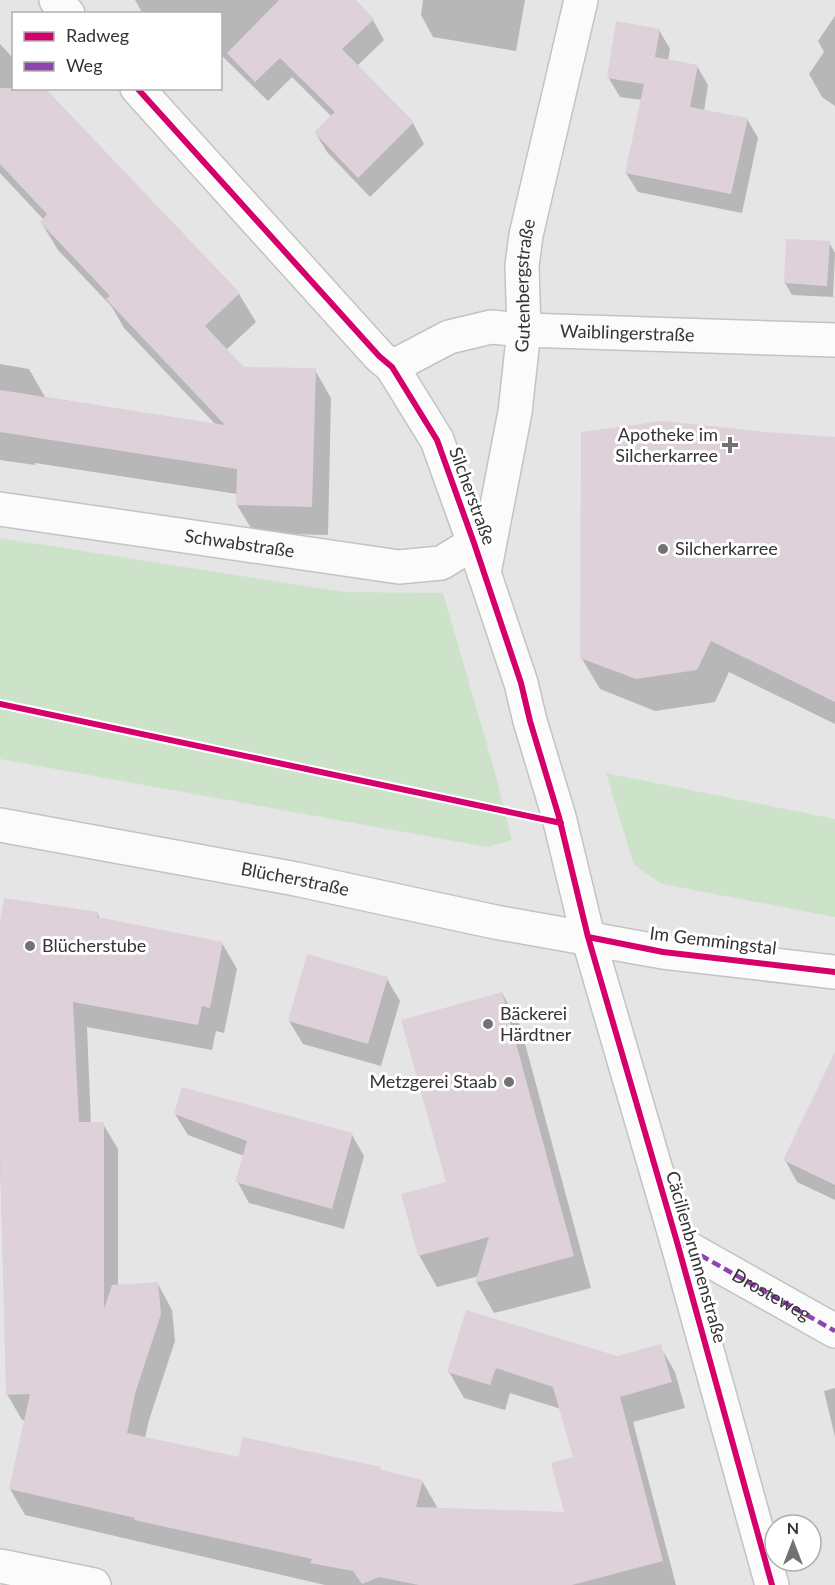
<svg xmlns="http://www.w3.org/2000/svg" width="835" height="1585" font-family="Lato,sans-serif">
<rect width="100%" height="100%" fill="#e5e5e6"/>
<path fill="#cce3ca" d="M0,538L343,592L443,593L496,776L512,840L487,847L0,759Z
M606,773L835,819V917L662,884L634,865Z"/>
<path fill="#0003" d="M135,0H354L373,20L384,40L357,66L413,123L424,144L370,197L327,152L315,132L332,117L292,77L268,101L220,54V14H143Z
M423,0H525L516,51L433,37L421,15Z
M835,16V106L822,97L809,74L824,52L818,41Z
M659,30L670,49L668,61L697,66L708,85L704,111L747,119L758,138L742,213L638,192L626,173L642,100L620,97L608,77Z
M0,44L14,59V88L69,118L239,294L256,322L226,350L244,368L315,370L331,398L328,535L254,533L237,505V494L35,463V465L0,460V364L29,369L45,397L216,425L124,328L112,307L58,250L41,222L44,220L0,173Z
M829,242L835,253L833,297L792,295L785,283Z
M835,532V724L729,672L715,702L655,711L600,689L581,657Z
M97,913L101,920L222,943L237,969L224,1033L216,1031L212,1050L87,1027L91,1124H103L118,1149V1287L158,1284L172,1310L175,1341L149,1420L145,1438L240,1459L380,1469L382,1472L422,1481L437,1507L436,1509L566,1514L574,1458L561,1409L510,1393L505,1410L464,1398L449,1372L617,1358L660,1346L675,1372L685,1408L633,1422L676,1585H325L25,1515L10,1489L26,1420H22L7,1394L0,1156V935Z
M387,979L400,1001L381,1066L303,1044L289,1021Z
M502,993L520,1025L591,1288L494,1313L477,1283L479,1276L437,1287L419,1255L448,1183Z
M175,1114L352,1135L364,1156L344,1229L249,1203L237,1181L244,1156L188,1135Z
M835,1118V1200L797,1182L785,1160Z
M835,1388V1437L824,1391Z"/>
<path fill="#ded1d9" d="M279,0H356L374,19L342,49L414,122L358,178L314,132L335,112L280,58L255,82L227,53Z
M616,21L660,29L655,57L698,65L690,107L748,118L731,194L625,173L644,84L607,78Z
M0,88H45L240,293L205,326L244,367L316,368L312,507L236,505L237,469L0,432V390L225,425L106,299L110,296L40,222L47,214L0,164Z
M786,239L830,241L827,286L784,283Z
M663,421L766,432L835,437V702L711,641L697,670L636,679L580,658L581,432Z
M4,898L98,912L97,917L223,942L210,1008L202,1006L198,1025L73,1002L79,1122H104V1309L112,1285L158,1282L161,1314L135,1394L127,1433L239,1457L242,1437L381,1467V1470L423,1480L416,1507L564,1512L551,1463L573,1457L553,1387L496,1368L490,1385L447,1372L466,1310L617,1356L661,1344L672,1382L620,1397L663,1561L572,1585H419L379,1577L362,1584L353,1571L310,1563L312,1559L134,1520L135,1518L9,1489L30,1394L6,1395L0,1157V924Z
M307,954L388,977L368,1044L288,1021Z
M502,992L574,1256L475,1283L489,1237L418,1256L401,1194L446,1182L401,1020Z
M835,1052V1185L783,1160Z
M182,1087L353,1133L332,1209L235,1182L247,1141L174,1114Z"/>
<g fill="none" stroke-linecap="round" stroke-linejoin="round">
<g stroke="#c3c3c4" stroke-width="36">
<g id="minor">
<path id="s1" d="M392,367L449,337L491,327L524,330L835,340"/>
<path id="s2" d="M0,509L399,567L441,563L474,543"/>
<path id="s3" d="M484,573L515,412L524,330L522,266L526,235L581,0"/>
<path d="M588,937L677,1242L772,1585"/>
<path id="s4" d="M677,1242L835,1331"/>
<path d="M0,1566L94,1585"/>
</g>
</g>
<g stroke="#c3c3c4" stroke-width="36">
<g id="tertiary">
<path d="M56,0L68,14"/>
<path d="M137,88L379,356L392,367L437,440L474,543L521,683L530,721L559,817L588,937"/>
<path id="s5" d="M0,825L296,879L495,922L663,952L835,972"/>
</g>
</g>
<use href="#minor" stroke="#fbfbfb" stroke-width="33"/>
<use href="#tertiary" stroke="#fbfbfb" stroke-width="33"/>
<path stroke="#8e44ad" stroke-width="4.5" stroke-dasharray="9 4.5" stroke-linecap="butt" d="M677,1242L835,1331"/>
<g stroke="#fff" stroke-width="10">
<path id="cycleway" d="M137,88L379,356L392,367L437,440L474,543L521,683L530,721L559,817L588,937L677,1242L772,1585
M0,704L561,823
M588,937L663,952L835,972"/>
</g>
<use href="#cycleway" stroke="#d6006c" stroke-width="6"/>
</g>
<g fill="#727273" stroke="#fff" stroke-width="2">
<path d="M727 436h6v6h6v6h-6v6h-6v-6h-6v-6h6z"/>
<circle cx="663" cy="549" r="6"/>
<circle cx="30" cy="946" r="6"/>
<circle cx="488" cy="1024" r="6"/>
<circle cx="509" cy="1082" r="6"/>
</g>
<g text-anchor="middle" stroke-width="6" stroke-linejoin="round" paint-order="stroke">
<g font-size="18" fill="#343435" stroke="#fff">
<text dy="6" stroke="none"><textPath href="#s3" startOffset="291">Gutenbergstraße</textPath></text>
<text dy="6" stroke="none"><textPath href="#s1" startOffset="244">Waiblingerstraße</textPath></text>
<text transform="translate(472 496) rotate(70)" y="6">Silcherstraße</text>
<text dy="6" stroke="none"><textPath href="#s2" startOffset="242">Schwabstraße</textPath></text>
<text dy="6" stroke="none"><textPath href="#s5" startOffset="300">Blücherstraße</textPath></text>
<text transform="translate(713 941) rotate(7)" y="6">Im Gemmingstal</text>
<text transform="translate(696 1257) rotate(74)" y="6">Cäcilienbrunnenstraße</text>
<text dy="6" stroke="none"><textPath href="#s4" startOffset="108">Drosteweg</textPath></text>
</g>
<g font-size="18" fill="#343435" stroke="#fff" text-anchor="start">
<text x="718" y="441" text-anchor="end">Apotheke im<tspan x="718" dy="21">Silcherkarree</tspan></text>
<text x="675" y="555">Silcherkarree</text>
<text x="42" y="952">Blücherstube</text>
<text x="500" y="1020">Bäckerei<tspan x="500" dy="21">Härdtner</tspan></text>
<text x="497" y="1088" text-anchor="end">Metzgerei Staab</text>
</g>
</g>
<rect x="12" y="12" width="210" height="78" fill="#ffffff" stroke="#aeaeae" stroke-width="1.5"/>
<rect x="24" y="32" width="30" height="9" fill="#d6006c" stroke="#aeaeae" stroke-width="1.5"/>
<text x="66" y="42" font-size="18" fill="#343435">Radweg</text>
<rect x="24" y="62" width="30" height="9" fill="#8e44ad" stroke="#aeaeae" stroke-width="1.5"/>
<text x="66" y="72" font-size="18" fill="#343435">Weg</text>
<g transform="translate(793 1543)"><circle r="28" fill="#ffffff" stroke="#aeaeae" stroke-width="1.5"/>
<path d="M0-4.5L10 22L0 15L-10 22Z" fill="#727273"/>
<text y="-9" font-size="16" font-weight="bold" text-anchor="middle" fill="#343435">N</text>
</g>
</svg>
